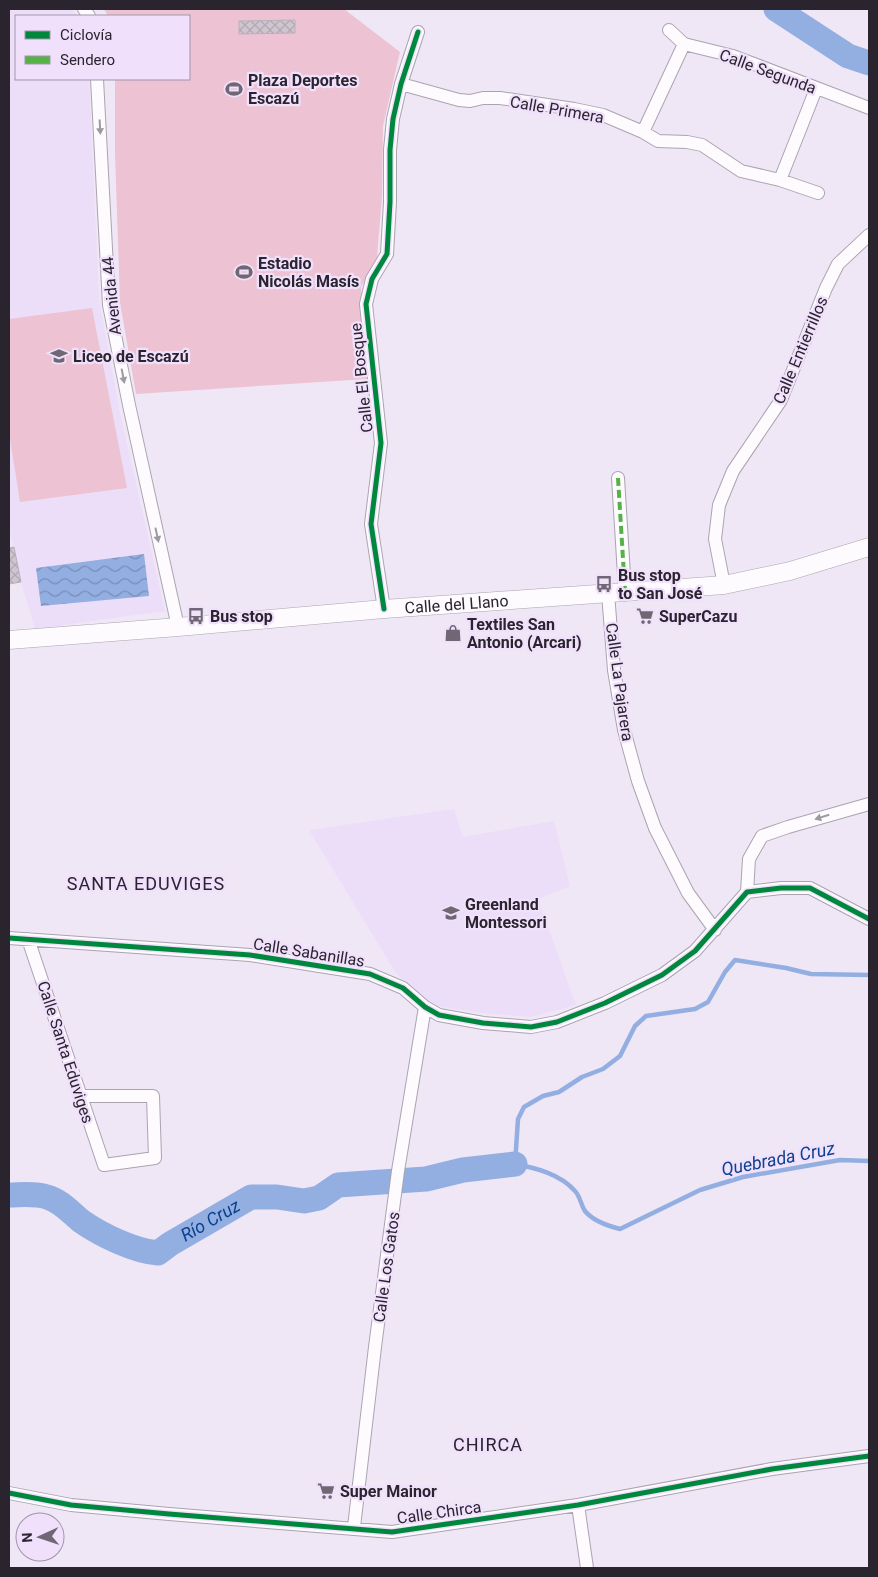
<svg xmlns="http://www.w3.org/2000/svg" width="878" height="1577" font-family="Roboto,sans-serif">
<defs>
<pattern id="water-waves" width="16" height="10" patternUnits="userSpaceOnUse" patternTransform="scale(1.25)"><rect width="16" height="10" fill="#93aee1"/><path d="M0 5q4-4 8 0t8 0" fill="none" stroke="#788db7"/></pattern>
<pattern id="building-cross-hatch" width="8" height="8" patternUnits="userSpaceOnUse" patternTransform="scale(1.25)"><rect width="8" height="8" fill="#cfc5d0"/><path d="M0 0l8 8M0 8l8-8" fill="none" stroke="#b2a9b3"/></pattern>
</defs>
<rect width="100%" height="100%" fill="#efe6f6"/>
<path fill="#ecdef8" d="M9,9H71L78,16H16V79H89L99,299L120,413L165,611L35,629L21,582L9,526Z
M454,809L463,837L554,821L570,886L538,899L576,1005L530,1017L482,1013L437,1006L415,993L396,973L309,830Z"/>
<path fill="#edc3d4" d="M104,9H344L400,52L383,126L382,196L377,257L361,287L367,379L136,394L120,303L115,153V79H189V16H108Z
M92,308L127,488L20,502L9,433V319Z"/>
<path fill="url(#water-waves)" d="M144,554L149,596L41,606L36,568Z"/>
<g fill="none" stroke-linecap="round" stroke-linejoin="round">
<path stroke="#93aee1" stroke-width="4.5" d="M869,975L811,974L786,968L735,960L725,972L708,1002L695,1009L646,1016L635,1026L620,1056L603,1069L582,1077L559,1092L543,1096L524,1107L518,1119L515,1164C536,1168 560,1174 575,1191C580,1196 581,1205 585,1211C593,1221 608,1226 620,1229L700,1190L743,1177L840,1160L869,1161"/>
<g stroke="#93aee1" stroke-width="25">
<path d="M776,9L848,56L869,63"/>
<path id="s1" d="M9,1195C21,1195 35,1193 47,1197C61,1201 70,1212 81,1221C101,1235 134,1251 158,1253L170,1244L251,1197H277L304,1201L319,1198L338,1185L426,1179L463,1170L515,1164"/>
</g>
</g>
<path fill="url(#building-cross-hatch)" stroke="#b9b0bb" d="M295,20V33L239,34V21Z
M14,547L21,582L9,584V548Z"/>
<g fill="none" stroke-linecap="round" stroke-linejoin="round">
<g stroke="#aba4b0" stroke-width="14">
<path id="minor" d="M84,9L89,16
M669,30L684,44L733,56L869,108
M97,79L109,305L129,405L178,627
M401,84L459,100L470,101L483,98H500L574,109L603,115L643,132L658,141L687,142L702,145L741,171L780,180L818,193
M643,132L684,44
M780,180L816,89
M618,478L625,591
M724,585L715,539L719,505L733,471L781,400L826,288L838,264L869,235
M608,593L614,670L624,730L638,781L655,828L688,893L715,930
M384,609L371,524L381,443L366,304L372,279L387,254L390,202V150L393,119L401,84L418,32
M747,892L749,859L762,836L788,827L869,804
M9,938L250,955L370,974L403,988L425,1007L439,1015L483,1023L531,1027L557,1022L605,1003L662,975L695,951L747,892L781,888H810L869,919
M28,939L104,1165L155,1158L153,1096H81
M9,1493L71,1505L169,1514L392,1532L578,1505L772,1469L869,1456
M578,1505L587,1568
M354,1527L375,1347L398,1171L425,1007"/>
</g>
<g stroke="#aba4b0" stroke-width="19">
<g id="secondary">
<path id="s2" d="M9,640L178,627L384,609L724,585L790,571L869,547"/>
</g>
</g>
<use href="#minor" stroke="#fdfbfe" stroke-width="12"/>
<use href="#secondary" stroke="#fdfbfe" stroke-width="18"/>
<path stroke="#56b246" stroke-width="4" stroke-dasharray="8 4" stroke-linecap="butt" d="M618,478L625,591"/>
<g stroke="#f0e0fc" stroke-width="8">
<path id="cycleway" d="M384,609L371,524L381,443L366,304L372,279L387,254L390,202V150L393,119L401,84L418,32
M9,938L250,955L370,974L403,988L425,1007L439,1015L483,1023L531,1027L557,1022L605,1003L662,975L695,951L747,892L781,888H810L869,919
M9,1493L71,1505L169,1514L392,1532L578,1505L772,1469L869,1456"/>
</g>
<use href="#cycleway" stroke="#00873e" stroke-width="5"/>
</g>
<defs><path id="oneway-solid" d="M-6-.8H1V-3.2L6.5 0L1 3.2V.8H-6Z" transform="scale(1.25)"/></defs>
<g fill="#9e9aa0">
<use href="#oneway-solid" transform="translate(100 127) rotate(87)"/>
<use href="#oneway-solid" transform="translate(123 376) rotate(79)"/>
<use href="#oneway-solid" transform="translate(157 535) rotate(78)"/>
<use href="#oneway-solid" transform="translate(822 817) rotate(163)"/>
</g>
<defs>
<g id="stadium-bare" transform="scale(1.35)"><path d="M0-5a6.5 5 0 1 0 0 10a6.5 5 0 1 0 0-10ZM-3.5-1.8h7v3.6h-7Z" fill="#6f6874" stroke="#f0e0fc" stroke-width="2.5" paint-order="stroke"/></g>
<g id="school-bare" transform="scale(1.35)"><path d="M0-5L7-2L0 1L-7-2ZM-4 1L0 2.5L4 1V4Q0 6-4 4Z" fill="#6f6874" stroke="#f0e0fc" stroke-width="2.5" paint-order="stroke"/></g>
<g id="bus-bare" transform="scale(1.35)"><path d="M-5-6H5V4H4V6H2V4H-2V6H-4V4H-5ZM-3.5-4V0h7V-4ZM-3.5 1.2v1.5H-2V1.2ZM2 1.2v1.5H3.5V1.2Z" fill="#6f6874" stroke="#f0e0fc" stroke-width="2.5" paint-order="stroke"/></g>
<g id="supermarket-bare" transform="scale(1.35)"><path d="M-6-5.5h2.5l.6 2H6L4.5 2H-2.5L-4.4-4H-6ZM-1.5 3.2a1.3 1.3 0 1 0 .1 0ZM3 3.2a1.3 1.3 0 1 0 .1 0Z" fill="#6f6874" stroke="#f0e0fc" stroke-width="2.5" paint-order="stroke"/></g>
<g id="shop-bare" transform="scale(1.35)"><path d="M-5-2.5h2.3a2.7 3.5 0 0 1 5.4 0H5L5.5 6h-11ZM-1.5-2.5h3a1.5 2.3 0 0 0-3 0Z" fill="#6f6874" stroke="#f0e0fc" stroke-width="2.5" paint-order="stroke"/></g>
</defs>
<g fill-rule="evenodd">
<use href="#stadium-bare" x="234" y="89"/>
<use href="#stadium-bare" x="244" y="272"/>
<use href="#school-bare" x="59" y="356"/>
<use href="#bus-bare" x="604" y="584"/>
<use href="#bus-bare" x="196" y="616"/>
<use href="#supermarket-bare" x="645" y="616"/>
<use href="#shop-bare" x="453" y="633"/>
<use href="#school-bare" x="451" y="913"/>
<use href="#supermarket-bare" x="326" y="1491"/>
</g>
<g text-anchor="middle" stroke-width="4.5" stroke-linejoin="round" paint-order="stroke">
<g font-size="16" fill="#2a242e" stroke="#f0e0fc">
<text transform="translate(768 71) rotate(20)" y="6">Calle Segunda</text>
<text transform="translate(557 109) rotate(10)" y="6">Calle Primera</text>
<text transform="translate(111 296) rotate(-96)" y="6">Avenida 44</text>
<text transform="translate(800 350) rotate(-67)" y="6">Calle Entierrillos</text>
<text transform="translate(361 378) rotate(-96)" y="6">Calle El Bosque</text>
<text dy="6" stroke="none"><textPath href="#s2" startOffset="449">Calle del Llano</textPath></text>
<text transform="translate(620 682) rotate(82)" y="6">Calle La Pajarera</text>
<text transform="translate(309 952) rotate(9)" y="6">Calle Sabanillas</text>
<text transform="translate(66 1052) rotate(72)" y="6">Calle Santa Eduviges</text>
<text transform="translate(386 1267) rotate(-82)" y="6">Calle Los Gatos</text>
<text transform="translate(439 1512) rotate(-8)" y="6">Calle Chirca</text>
</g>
<g font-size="16" font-weight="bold" fill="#2a242e" stroke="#f0e0fc" text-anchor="start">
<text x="248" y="86">Plaza Deportes<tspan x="248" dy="18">Escazú</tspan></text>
<text x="258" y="269">Estadio<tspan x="258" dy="18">Nicolás Masís</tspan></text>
<text x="73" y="362">Liceo de Escazú</text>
<text x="618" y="581">Bus stop<tspan x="618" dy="18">to San José</tspan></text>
<text x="210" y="622">Bus stop</text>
<text x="659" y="622">SuperCazu</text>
<text x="467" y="630">Textiles San<tspan x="467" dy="18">Antonio (Arcari)</tspan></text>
<text x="465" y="910">Greenland<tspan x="465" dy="18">Montessori</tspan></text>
<text x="340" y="1497">Super Mainor</text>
</g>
<g font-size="18" letter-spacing="1" fill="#2a242e" stroke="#f0e0fc">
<text x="146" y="890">SANTA EDUVIGES</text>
<text x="488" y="1451">CHIRCA</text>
</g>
<g font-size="18" font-style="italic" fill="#0b428f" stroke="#f0e0fc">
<text transform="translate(778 1159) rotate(-11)" y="6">Quebrada Cruz</text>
<text dy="6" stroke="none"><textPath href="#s1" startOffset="226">Río Cruz</textPath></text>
</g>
</g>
<rect width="878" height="1577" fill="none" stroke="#2a242e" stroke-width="20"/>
<rect x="15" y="15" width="175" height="65" fill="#f0e0fc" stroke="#a195aa"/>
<rect x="25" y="31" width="25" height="8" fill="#00873e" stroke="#a195aa"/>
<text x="60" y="40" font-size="15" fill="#2a242e">Ciclovía</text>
<rect x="25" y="56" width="25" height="8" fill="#56b246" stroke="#a195aa"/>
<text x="60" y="65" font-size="15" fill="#2a242e">Sendero</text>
<g transform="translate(40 1537) rotate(267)"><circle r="24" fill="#f0e0fc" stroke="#a195aa"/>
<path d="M0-4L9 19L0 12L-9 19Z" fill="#6f6874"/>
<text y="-8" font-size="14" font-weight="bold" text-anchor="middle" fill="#2a242e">N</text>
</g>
</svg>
